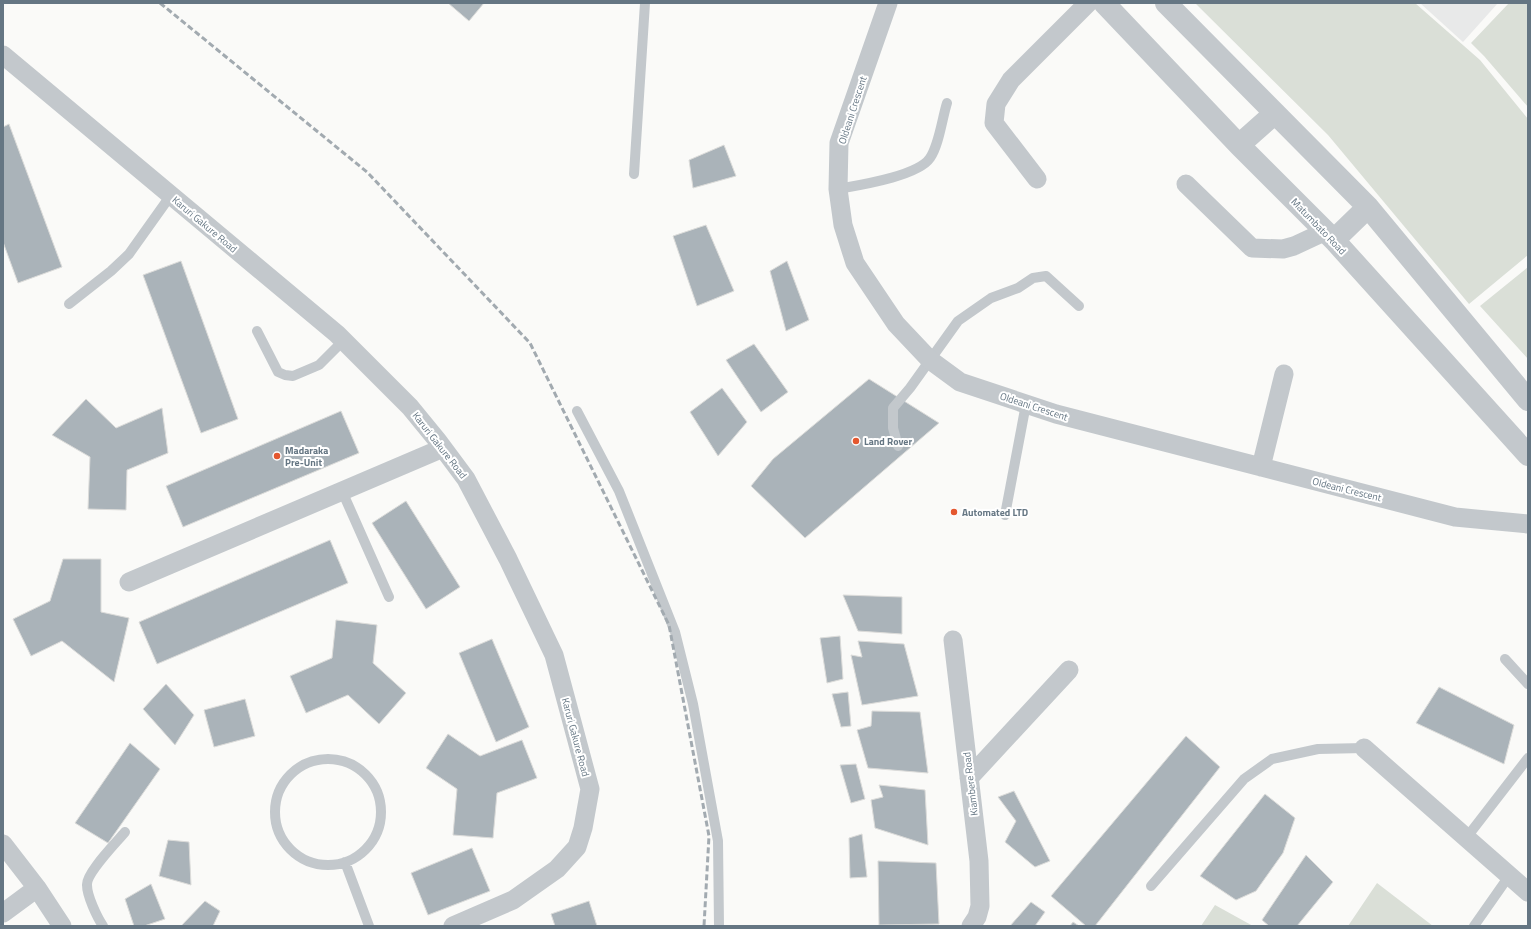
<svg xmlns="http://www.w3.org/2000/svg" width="1531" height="929" font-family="'Titillium Web',sans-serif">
<rect width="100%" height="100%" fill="#fafaf8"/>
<path fill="#e8e9e9" d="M1420,3H1498L1463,42Z"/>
<path fill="#dadfd7" d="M1195,3H1415L1480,60L1528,119V255L1469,304L1328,135Z
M1509,3H1528V107L1484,56L1471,43Z
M1528,267V359L1480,306Z
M1377,883L1433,926H1348Z
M1215,905L1253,926H1201Z"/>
<path fill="#aab3b9" stroke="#dcdcda" d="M448,3H484L469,21Z
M9,124L62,267L18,283L3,242V127Z
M724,145L736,176L693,188L689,160Z
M706,225L734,291L697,306L673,236Z
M181,261L238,419L201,433L143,275Z
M787,261L809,320L786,331L770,271Z
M754,344L788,392L761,412L726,360Z
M869,379L939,423L805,538L751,486L773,459Z
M722,388L747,422L718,456L690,412Z
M86,399L116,428L162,408L168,453L127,470L126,510L88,509L90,457L52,435Z
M341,411L359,453L183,527L166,486Z
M406,501L460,587L426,609L372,523Z
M330,540L348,583L157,664L139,622Z
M63,559H101V612L129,618L114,682L62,641L31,656L13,619L50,601Z
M843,595L902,597V634L858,631Z
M336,620L377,625L373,663L406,693L379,724L348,695L306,713L290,676L332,658Z
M840,636L843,679L827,683L820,638Z
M492,639L529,727L496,742L459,653Z
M858,641L904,644L918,696L862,705L851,655L862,657Z
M166,684L194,715L175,745L143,709Z
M1439,687L1514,725L1504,764L1416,723Z
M848,692L851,726L841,727L832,694Z
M245,699L255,736L214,747L204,710Z
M872,711L920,712L928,773L868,768L857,730L871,726Z
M448,734L480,756L522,740L537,778L497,793L493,838L453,835L457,789L426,768Z
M1186,736L1220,767L1095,926H1086L1051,896Z
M130,743L160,769L108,843L75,823Z
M856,764L865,799L851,803L840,765Z
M879,785L925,790L928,845L875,828L871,800L883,797Z
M1014,791L1050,861L1035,867L1005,842L1016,821L998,797Z
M1265,794L1295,818L1283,853L1256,891L1236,900L1200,876Z
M862,834L867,877L850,878L849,838Z
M168,840L189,842L191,885L159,876Z
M472,848L490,891L428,915L411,873Z
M1306,855L1333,882L1297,926H1269L1262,920Z
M878,861L936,863L939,924L879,925Z
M151,884L165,919L144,926H134L125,899Z
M205,901L220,911L213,926H181Z
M589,901L597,926H555L551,914Z
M1031,902L1045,912L1035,926H1010Z
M1073,922L1079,926H1070Z"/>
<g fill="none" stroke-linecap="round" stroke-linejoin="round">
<path stroke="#c3c8cc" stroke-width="10" d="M634,174L645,3
M838,189C860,185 918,176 930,158C939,145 942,119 947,103
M69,304L111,271L129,254L171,195
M257,331L278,372L285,375L293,376L319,365L343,341
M577,411L619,491L675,632L693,704L718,841L719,926
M898,446L893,428V408L910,388L958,321L991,298L1018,288L1033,278L1046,276L1079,306
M342,491L389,597
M1005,515L1026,404
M1505,659L1528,684
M275 812a53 53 0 1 1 106 0a53 53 0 1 1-106 0Z
M1467,837L1528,758
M345,862L369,926
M1151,886L1244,779L1272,759L1318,749L1364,748
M103,926C97,917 87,896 87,885C86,873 116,843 125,832
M1474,926L1509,876"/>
<path stroke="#c3c8cc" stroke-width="19" d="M888,3L839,143L838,189L843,225L855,263L896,324L930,360L960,382L1056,414L1455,517L1528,524
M3,55L337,334L410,407L437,440L466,479L508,559L554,655L590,789L583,828L577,847L557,869L513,900L453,926
M1037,179L994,123L996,104L1011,80L1088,3
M1186,184L1252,248L1283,249L1294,246L1324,232
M1261,467L1284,374
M129,582L443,448
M953,640L979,861L980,906L977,917L971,926
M1364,748L1528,892
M969,778L1069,670
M3,844L37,888L62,926
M3,913L37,888"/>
<path stroke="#c3c8cc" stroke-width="22" d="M1104,3L1239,145L1334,240L1528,455
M1166,3L1368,207L1528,400
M1239,145L1275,113
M1334,240L1368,207"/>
<path stroke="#a2aab0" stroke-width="3" stroke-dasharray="6 3" stroke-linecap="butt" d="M160,3L367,172L530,343L669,625L709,836L704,926"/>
</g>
<g fill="#e4572e" stroke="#fff" stroke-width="1.5">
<circle cx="856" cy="441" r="4"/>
<circle cx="277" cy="456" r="4"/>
<circle cx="954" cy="512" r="4"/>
</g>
<g text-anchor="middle" stroke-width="4" stroke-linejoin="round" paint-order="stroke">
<g font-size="10" fill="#657683" stroke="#fff">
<text transform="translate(852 110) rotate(-72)" y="4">Oldeani Crescent</text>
<text transform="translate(205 224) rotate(40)" y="4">Karuri Gakure Road</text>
<text transform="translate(1319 226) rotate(46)" y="4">Matumbato Road</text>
<text transform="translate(1034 406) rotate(18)" y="4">Oldeani Crescent</text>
<text transform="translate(440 445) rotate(52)" y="4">Karuri Gakure Road</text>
<text transform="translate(1347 489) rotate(14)" y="4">Oldeani Crescent</text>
<text transform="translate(576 737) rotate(75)" y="4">Karuri Gakure Road</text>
<text transform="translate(970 784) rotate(-97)" y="4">Kiambere Road</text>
</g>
<g font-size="10" font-weight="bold" fill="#657683" stroke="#fff" text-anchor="start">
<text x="864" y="445">Land Rover</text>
<text x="285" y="454">Madaraka<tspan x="285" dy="12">Pre-Unit</tspan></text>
<text x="962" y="516">Automated LTD</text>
</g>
</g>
<rect width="1531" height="929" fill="none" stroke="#657683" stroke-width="8"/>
</svg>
